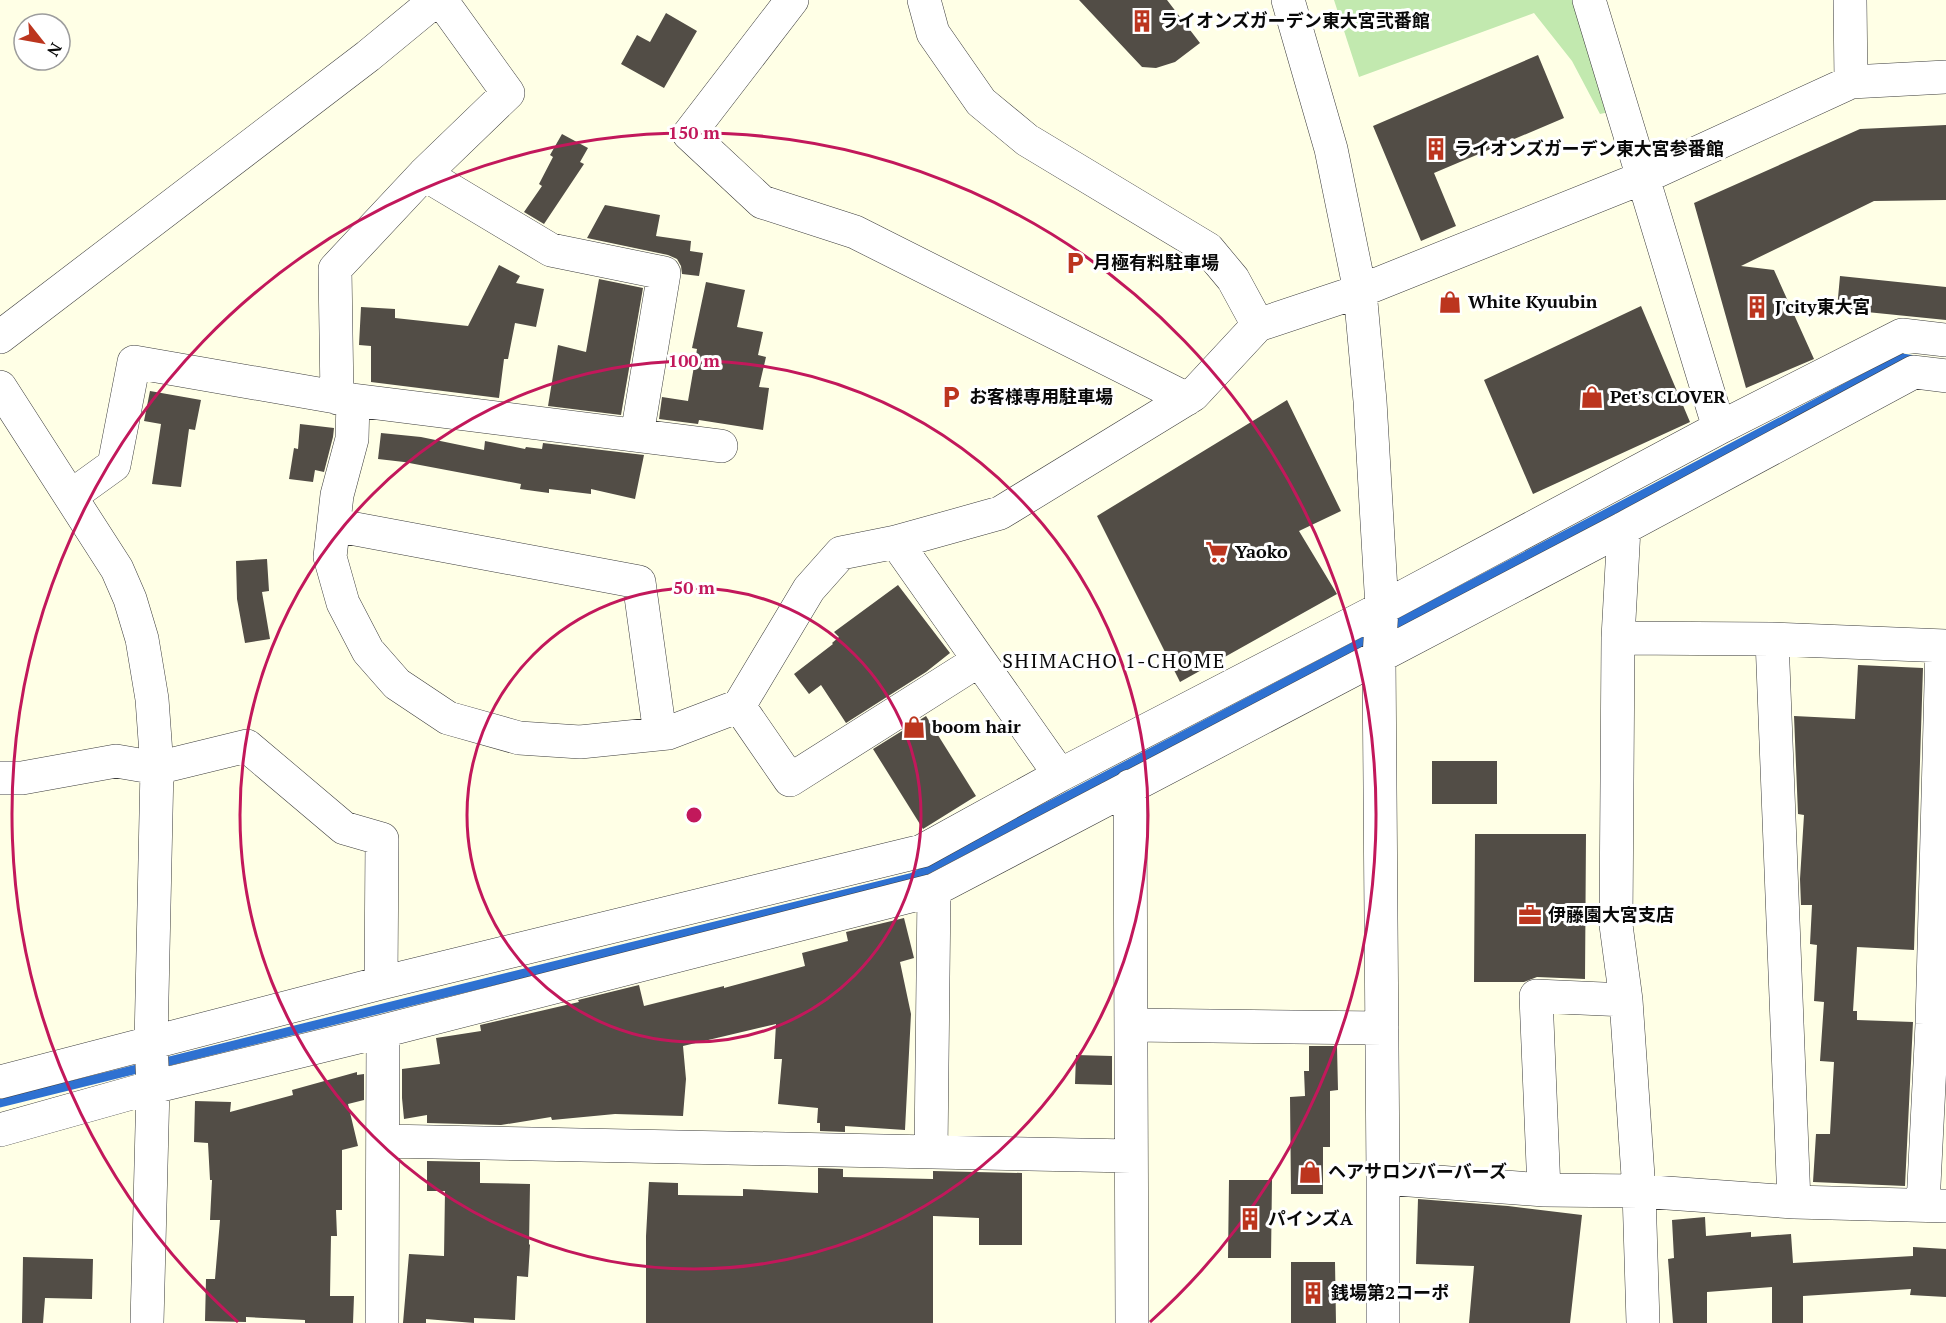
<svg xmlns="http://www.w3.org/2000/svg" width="1946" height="1323" font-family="'PT Serif','Noto Sans JP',serif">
<rect width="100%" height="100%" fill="#ffffe6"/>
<path fill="#c2e9af" d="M1334,0H1578L1609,112L1600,114L1572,61L1534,13L1359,77Z"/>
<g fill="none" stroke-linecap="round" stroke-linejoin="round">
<path stroke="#2e71d1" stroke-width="9" d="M1387,629L1902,358L1915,360
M0,1103L913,877L1372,637"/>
</g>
<path fill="#524d46" d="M1079,0H1167L1200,43L1175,62L1156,68L1142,67Z
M666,13L697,31L664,88L621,64L637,35L650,42Z
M1538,55L1564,118L1434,173L1456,226L1421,241L1373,126Z
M1946,125V200L1874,201L1741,266L1774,270L1814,359L1746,388L1694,203L1860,129Z
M562,134L588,148L580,162L584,164L544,224L524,212L542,186L539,184L553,157L550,155Z
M605,205L660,215L656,236L691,241L690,251L703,253L699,276L682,274L681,266L677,259L668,255L587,238Z
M499,265L520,276L516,283L544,289L536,327L515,323L508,359H504L499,398L371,382V346L359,345L361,307L395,309V318L468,326Z
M1840,276L1946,287V320L1837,309Z
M599,279L643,288L621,415L548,406L558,345L586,352Z
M706,282L745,290L737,327L763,332L758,355L766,357L759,387L769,388L763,430L699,420L698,424L659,419L662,397L688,401L697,349L692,348Z
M1641,306L1690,422L1533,494L1484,380Z
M150,391L201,400L195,430L189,429L181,487L152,484L161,424L144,421Z
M1287,400L1341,511L1299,531L1337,594L1180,682L1097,516Z
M300,424L334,428L333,437L324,472L315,470L313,482L289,479L294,448L298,449Z
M381,433L421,437L484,450L485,441L525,449L526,447L542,449L543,443L644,455L635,499L591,489V494L549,489V493L520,489L521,484L404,462L378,459Z
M267,559L269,591L262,592L270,639L245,643L237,599L236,561Z
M898,585L950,653L926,672L846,723L821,685L809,694L794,674L833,644L832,643L839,637L834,632Z
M1858,665L1923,668L1914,950L1857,947L1853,1011H1857V1020L1913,1022L1905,1186L1813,1182L1816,1134H1830L1834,1062L1820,1061L1824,1002L1814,1001L1817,945L1810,944L1812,905H1801L1800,879L1804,815L1798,814L1794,716L1855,719Z
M926,716L976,796L923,829L873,749Z
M1432,761H1497V804H1432Z
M1475,834H1586L1585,979L1537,977L1524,982H1474Z
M904,918L914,958L900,962L911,1014L905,1130L845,1126V1132L820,1131V1123H817L818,1108L778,1104L782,1059H774L776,1024L683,1046L686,1079L683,1116L615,1114L552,1120L551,1117L501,1125L427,1123V1115L404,1119L402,1098V1069L440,1064L436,1038L481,1031L480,1025L579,1002L578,1000L639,985L644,1006L724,986V988L805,966L802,953L848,941L846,932Z
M1309,1046H1337L1338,1090L1330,1091V1147H1323V1194H1291L1290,1097L1305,1096L1304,1071H1309Z
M1076,1055L1112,1056V1085L1075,1084Z
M357,1072V1075L364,1074V1100L348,1104L358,1146L342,1150V1210H336L337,1236H331L330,1296H354L353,1323H305V1320L246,1317V1322L205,1321L206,1279H215L220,1220H210L212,1180H210L208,1143L194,1142L195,1101L231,1102L230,1112L293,1095L292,1090Z
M427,1161L480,1162V1183L530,1184L529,1244L530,1245L528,1277L517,1276L515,1320L474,1318V1323L426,1319V1323H403L409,1254L444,1256L445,1191H427Z
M818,1168L843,1169V1177L933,1179V1171L1022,1173V1245H979V1218L933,1216V1323H646V1236L649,1182L678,1183V1195L743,1196V1189L818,1193Z
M1229,1180H1272L1271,1258H1228Z
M1418,1199L1508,1206L1582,1215L1570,1323H1469L1474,1266L1416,1264Z
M1705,1217L1706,1236L1751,1232V1237L1791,1234L1793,1263L1913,1256V1247L1946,1249V1297L1910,1295L1911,1289L1803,1296V1323H1772V1287L1707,1292V1323H1673L1668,1259L1674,1258L1672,1220Z
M23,1257L93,1259L92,1299L45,1298L43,1323H22Z
M1291,1262H1335L1336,1323H1291Z"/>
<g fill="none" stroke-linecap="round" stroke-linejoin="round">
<g stroke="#3c3c3c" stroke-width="34">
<path id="minor" d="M792,0L689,134L762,202L855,232L1187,399
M924,0L933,33L981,102L1027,140L1208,249L1233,279L1258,325
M1288,0L1331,149L1360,291L1370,401L1382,608L1379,657L1383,1178V1323
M1589,0L1719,428
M1850,0L1851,82
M424,174L551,250L664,273L637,435
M0,337L368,56L436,0
M0,387L117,569L130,599L142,639L152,699L157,768L151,1043L153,1087L147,1323
M337,398L335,269L424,174L508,93L441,0
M353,400L352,439L337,495L330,557L343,603L368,651L397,684L448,718L519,738L580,742L668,733L739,706L809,589L841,553L896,542L1000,513L1193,395L1258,325L1360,291L1642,178L1851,82L1946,77
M71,496L114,465L134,362L353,400L721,446
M334,525L639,582L660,734
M1624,528L1618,638L1616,925L1626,1000L1639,1191L1643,1323
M896,542L1060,775
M1618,638L1772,639L1946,646
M1772,639L1794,1202
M739,706L790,780L978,661
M0,778H22L116,761L157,768L247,746L344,828L382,839L381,983
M1130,786L1132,1323
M1131,1025L1382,1028
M0,1082L381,983L922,851L1060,775L1382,608L1719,428L1902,335L1946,340
M0,1130L153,1087L383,1031L934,890L1624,528L1914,372L1946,376
M383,1141L1131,1156
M931,1152L934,890
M1383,1178L1544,1190L1639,1191L1794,1202L1946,1206
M1544,1190L1536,996L1626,1000
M1923,1205L1932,1024L1942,646
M382,1323L383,1031"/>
</g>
<use href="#minor" stroke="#fff" stroke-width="33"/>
</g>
<g fill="none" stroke="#c2185b" stroke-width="3">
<circle cx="694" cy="815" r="227"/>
<circle cx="694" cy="815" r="454"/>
<path d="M238 1322A682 682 0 1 1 1150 1322"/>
</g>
<defs>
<g id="building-bare" transform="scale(1.8)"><path d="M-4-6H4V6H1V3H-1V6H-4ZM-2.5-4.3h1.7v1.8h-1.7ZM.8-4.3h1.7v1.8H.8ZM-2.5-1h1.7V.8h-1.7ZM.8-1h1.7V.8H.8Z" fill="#bc351e" stroke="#fff" stroke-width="2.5" paint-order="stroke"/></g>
<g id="parking-bare" transform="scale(1.8)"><path d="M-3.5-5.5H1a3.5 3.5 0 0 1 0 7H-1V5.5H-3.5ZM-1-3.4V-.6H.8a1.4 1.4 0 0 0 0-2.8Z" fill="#bc351e" stroke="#fff" stroke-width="2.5" paint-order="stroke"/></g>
<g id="shop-bare" transform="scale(1.8)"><path d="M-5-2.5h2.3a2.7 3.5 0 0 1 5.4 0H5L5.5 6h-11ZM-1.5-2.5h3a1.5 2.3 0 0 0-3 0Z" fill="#bc351e" stroke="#fff" stroke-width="2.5" paint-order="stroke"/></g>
<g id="supermarket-bare" transform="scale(1.8)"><path d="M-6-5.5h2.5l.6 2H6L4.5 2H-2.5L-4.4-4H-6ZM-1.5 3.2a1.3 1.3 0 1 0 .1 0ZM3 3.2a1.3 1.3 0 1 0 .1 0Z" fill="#bc351e" stroke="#fff" stroke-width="2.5" paint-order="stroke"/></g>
<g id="office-bare" transform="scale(1.8)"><path d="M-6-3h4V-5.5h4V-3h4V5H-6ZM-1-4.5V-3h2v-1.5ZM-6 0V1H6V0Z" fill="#bc351e" stroke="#fff" stroke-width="2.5" paint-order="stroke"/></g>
</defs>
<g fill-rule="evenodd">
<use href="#building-bare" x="1142" y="21"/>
<use href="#building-bare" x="1436" y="149"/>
<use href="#parking-bare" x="1075" y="263"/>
<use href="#shop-bare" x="1450" y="302"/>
<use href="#building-bare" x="1757" y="307"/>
<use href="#parking-bare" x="951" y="397"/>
<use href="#shop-bare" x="1592" y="397"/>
<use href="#supermarket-bare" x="1217" y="552"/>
<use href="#shop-bare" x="914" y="727"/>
<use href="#office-bare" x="1530" y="915"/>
<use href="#shop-bare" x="1310" y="1172"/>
<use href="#building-bare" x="1250" y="1219"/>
<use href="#building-bare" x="1313" y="1293"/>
</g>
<g text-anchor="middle" stroke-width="6" stroke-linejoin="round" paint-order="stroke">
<g font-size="18" font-weight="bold" fill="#090909" stroke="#fff" text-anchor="start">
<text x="1160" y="27">ライオンズガーデン東大宮弐番館</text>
<text x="1454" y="155">ライオンズガーデン東大宮参番館</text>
<text x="1093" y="269">月極有料駐車場</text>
<text x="1468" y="308">White Kyuubin</text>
<text x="1775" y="313">J'city東大宮</text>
<text x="969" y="403">お客様専用駐車場</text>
<text x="1610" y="403">Pet's CLOVER</text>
<text x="1235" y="558">Yaoko</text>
<text x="932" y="733">boom hair</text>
<text x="1548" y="921">伊藤園大宮支店</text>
<text x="1328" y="1178">ヘアサロンバーバーズ</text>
<text x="1268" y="1225">パインズA</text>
<text x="1331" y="1299">銭場第2コーポ</text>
</g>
<g font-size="20" letter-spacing="1.5" fill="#090909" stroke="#fff">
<text x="1114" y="668">SHIMACHO 1-CHOME</text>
</g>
</g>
<circle cx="694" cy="815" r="9" fill="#c2185b" stroke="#fff" stroke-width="3"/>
<g font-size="18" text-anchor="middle" font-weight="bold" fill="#c2185b" stroke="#fff" stroke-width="6" stroke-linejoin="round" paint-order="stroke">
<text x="694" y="139">150 m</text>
<text x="694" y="367">100 m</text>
<text x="694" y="594">50 m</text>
</g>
<g transform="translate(42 42) rotate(121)"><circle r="28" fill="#ffffff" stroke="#9d9d9d" stroke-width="1.5"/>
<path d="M0-4.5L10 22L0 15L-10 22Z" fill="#bc351e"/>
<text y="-9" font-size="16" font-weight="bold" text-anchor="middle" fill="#090909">N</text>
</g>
</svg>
